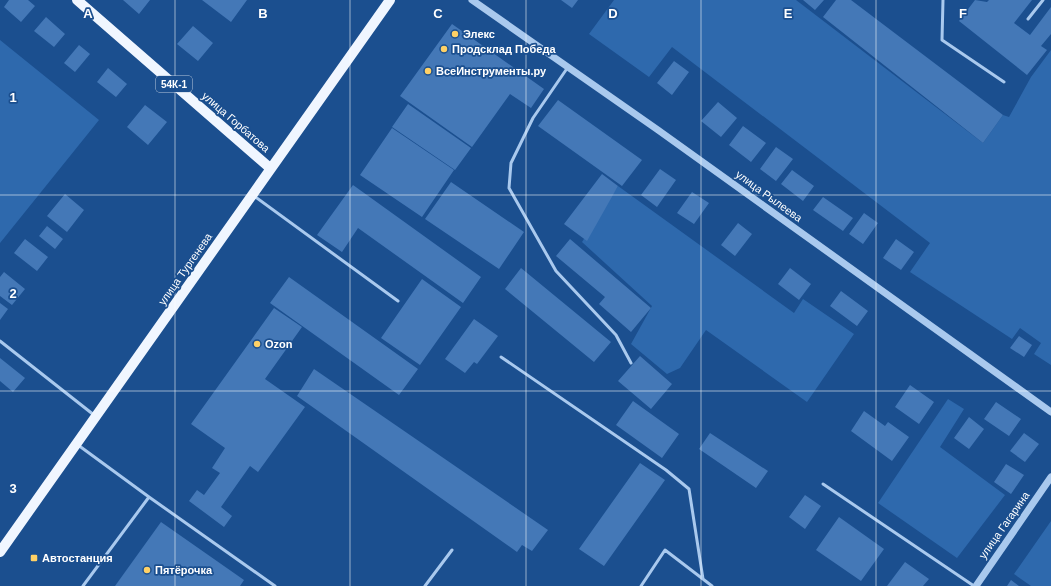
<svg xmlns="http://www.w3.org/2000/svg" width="1051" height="586" font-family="Helvetica,sans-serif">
<rect width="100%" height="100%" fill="#1b4f8f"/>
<path fill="#2e69ad" d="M614,0H796L983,143L1003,115L1009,117L1031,77L1051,50V365L1034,354L1041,343L1020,328L1012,339L910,272L930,243L672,47L649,77L589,34Z
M0,40L99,120L0,243Z
M618,186L794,313L803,299L854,334L807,402L706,330L680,368L667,374L631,344L652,306L582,242Z
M948,399L964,409L940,447L1005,495L957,558L878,503Z
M1051,521V586H1031L1014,574Z"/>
<path fill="#4478b7" d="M9,0H28L35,6L21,22L4,7Z
M123,0H150L139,14Z
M202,0H247L231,22Z
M561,0H578L572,8Z
M803,0H824L815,10Z
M836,0H851L1003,115L983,143L823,17Z
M975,0L987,2L989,0H1032L1014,23L1030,35L1051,7V34L1041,46L1047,50L1027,75L959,21Z
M46,17L65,34L54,47L34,31Z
M452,24L544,89L531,108L510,94L472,147L400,96Z
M193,26L213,43L198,61L177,44Z
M79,45L90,54L75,72L64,63Z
M674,61L689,72L672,95L657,83Z
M108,68L127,84L116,97L97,82Z
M558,100L642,160L622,186L538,126Z
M718,102L737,118L721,137L701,121Z
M408,104L471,148L455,170L392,127Z
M145,105L167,122L148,145L127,127Z
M743,126L766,143L751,162L729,145Z
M392,128L454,170L422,217L360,175Z
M776,147L793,159L776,181L760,169Z
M660,169L676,180L657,207L641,195Z
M792,170L814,186L803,201L781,184Z
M602,174L618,186L587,241L564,224Z
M451,182L524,232L499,269L425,219Z
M353,185L481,277L463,303L358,228L342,252L317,235Z
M692,192L709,203L694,224L677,213Z
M65,194L84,210L67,232L47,216Z
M823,197L853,218L843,231L813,210Z
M864,213L878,223L863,244L849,234Z
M738,223L752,234L735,256L721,245Z
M47,226L63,239L55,249L39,236Z
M25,239L48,257L37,271L14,253Z
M570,239L651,308L631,332L599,304L605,297L556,256Z
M896,239L914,252L901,270L883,258Z
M521,268L611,342L594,362L505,289Z
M790,268L811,284L799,300L778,284Z
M4,272L25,289L12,305L0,296V277Z
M289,277L418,369L399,395L270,303Z
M422,279L461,307L420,365L381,338Z
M841,291L868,311L857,326L830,306Z
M0,303L8,309L0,320Z
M274,308L302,327L265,379L305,407L258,472L250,466L221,507L232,516L224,527L189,501L197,490L204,495L220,473L212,468L225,448L191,424Z
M474,319L498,336L477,364L474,362L465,373L445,359Z
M1019,336L1032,345L1024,357L1010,348Z
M640,356L672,384L651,409L618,381Z
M0,358L25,378L13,392L0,381Z
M314,369L548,530L532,551L522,545L517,552L297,396Z
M910,385L934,402L919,424L895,407Z
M633,401L679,434L662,458L616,425Z
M996,402L1021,419L1009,436L984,419Z
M864,411L885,426L888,422L909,437L892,461L851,431Z
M969,417L984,429L969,449L954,438Z
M710,433L768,471L756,488L699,449Z
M1024,433L1039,444L1025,462L1010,451Z
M640,463L665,480L604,566L579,549Z
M1006,464L1024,475L1011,494L994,482Z
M805,495L821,506L805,529L789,517Z
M839,517L884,549L861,581L816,550Z
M161,522L244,580L240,586H115Z
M905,562L929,579L923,586H887Z
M1011,580L1019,586H1007Z"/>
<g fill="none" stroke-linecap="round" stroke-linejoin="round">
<path stroke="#a9c9ee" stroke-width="3" d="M943,0L942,40L1004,82
M1028,19L1043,0
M568,67L533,118L511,163L509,188L556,271L616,335L631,363
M254,196L398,301
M0,341L94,415
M501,357L666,470L689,489L703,579
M78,445L149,497L83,586
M823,484L974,586
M149,497L275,586
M425,586L452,550
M641,586L665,550L712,586"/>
<path stroke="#a9c9ee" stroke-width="7" d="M472,0L658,130L1051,412
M976,586L1051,477"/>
<path stroke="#f0f6ff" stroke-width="10" d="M77,0L270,168
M0,552L390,0"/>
</g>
<path fill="none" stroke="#fff" stroke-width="1" stroke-opacity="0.55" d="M175,0V586M350,0V586M526,0V586M701,0V586M876,0V586M0,195H1051M0,391H1051"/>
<g fill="#ffd166" stroke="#1b4f8f" stroke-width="1.5">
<circle cx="455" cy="34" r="4"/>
<circle cx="444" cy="49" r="4"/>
<circle cx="428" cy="71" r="4"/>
<circle cx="257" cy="344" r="4"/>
<rect x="30" y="554" width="8" height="8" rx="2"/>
<circle cx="147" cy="570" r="4"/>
</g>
<g text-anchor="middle" stroke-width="3.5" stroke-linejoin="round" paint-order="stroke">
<rect fill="#1b4f8f" stroke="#bbcadd" stroke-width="1" x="156" y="76" width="36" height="16" rx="3"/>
<g font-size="10" font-weight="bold" fill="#fff">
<text x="174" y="88">54К-1</text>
</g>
<g font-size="11" font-weight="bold" fill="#fff" stroke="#1b4f8f" text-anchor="start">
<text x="463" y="38">Элекс</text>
<text x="452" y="53">Продсклад Победа</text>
<text x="436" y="75">ВсеИнструменты.ру</text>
<text x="265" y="348">Ozon</text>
<text x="42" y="562">Автостанция</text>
<text x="155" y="574">Пятёрочка</text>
</g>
<g font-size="11" fill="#fff" stroke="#1b4f8f">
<text transform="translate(236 122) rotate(41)" y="4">улица Горбатова</text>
<text transform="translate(769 196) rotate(36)" y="4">улица Рылеева</text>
<text transform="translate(185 269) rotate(-55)" y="4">улица Тургенева</text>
<text transform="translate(1004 525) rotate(-55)" y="4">улица Гагарина</text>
</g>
</g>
<g font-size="13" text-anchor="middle" font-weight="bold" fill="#fff" stroke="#1b4f8f" stroke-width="3.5" stroke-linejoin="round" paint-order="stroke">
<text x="88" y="18">A</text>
<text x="263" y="18">B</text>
<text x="438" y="18">C</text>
<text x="613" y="18">D</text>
<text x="788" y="18">E</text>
<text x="963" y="18">F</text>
<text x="13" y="102">1</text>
<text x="13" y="298">2</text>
<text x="13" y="493">3</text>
</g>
</svg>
